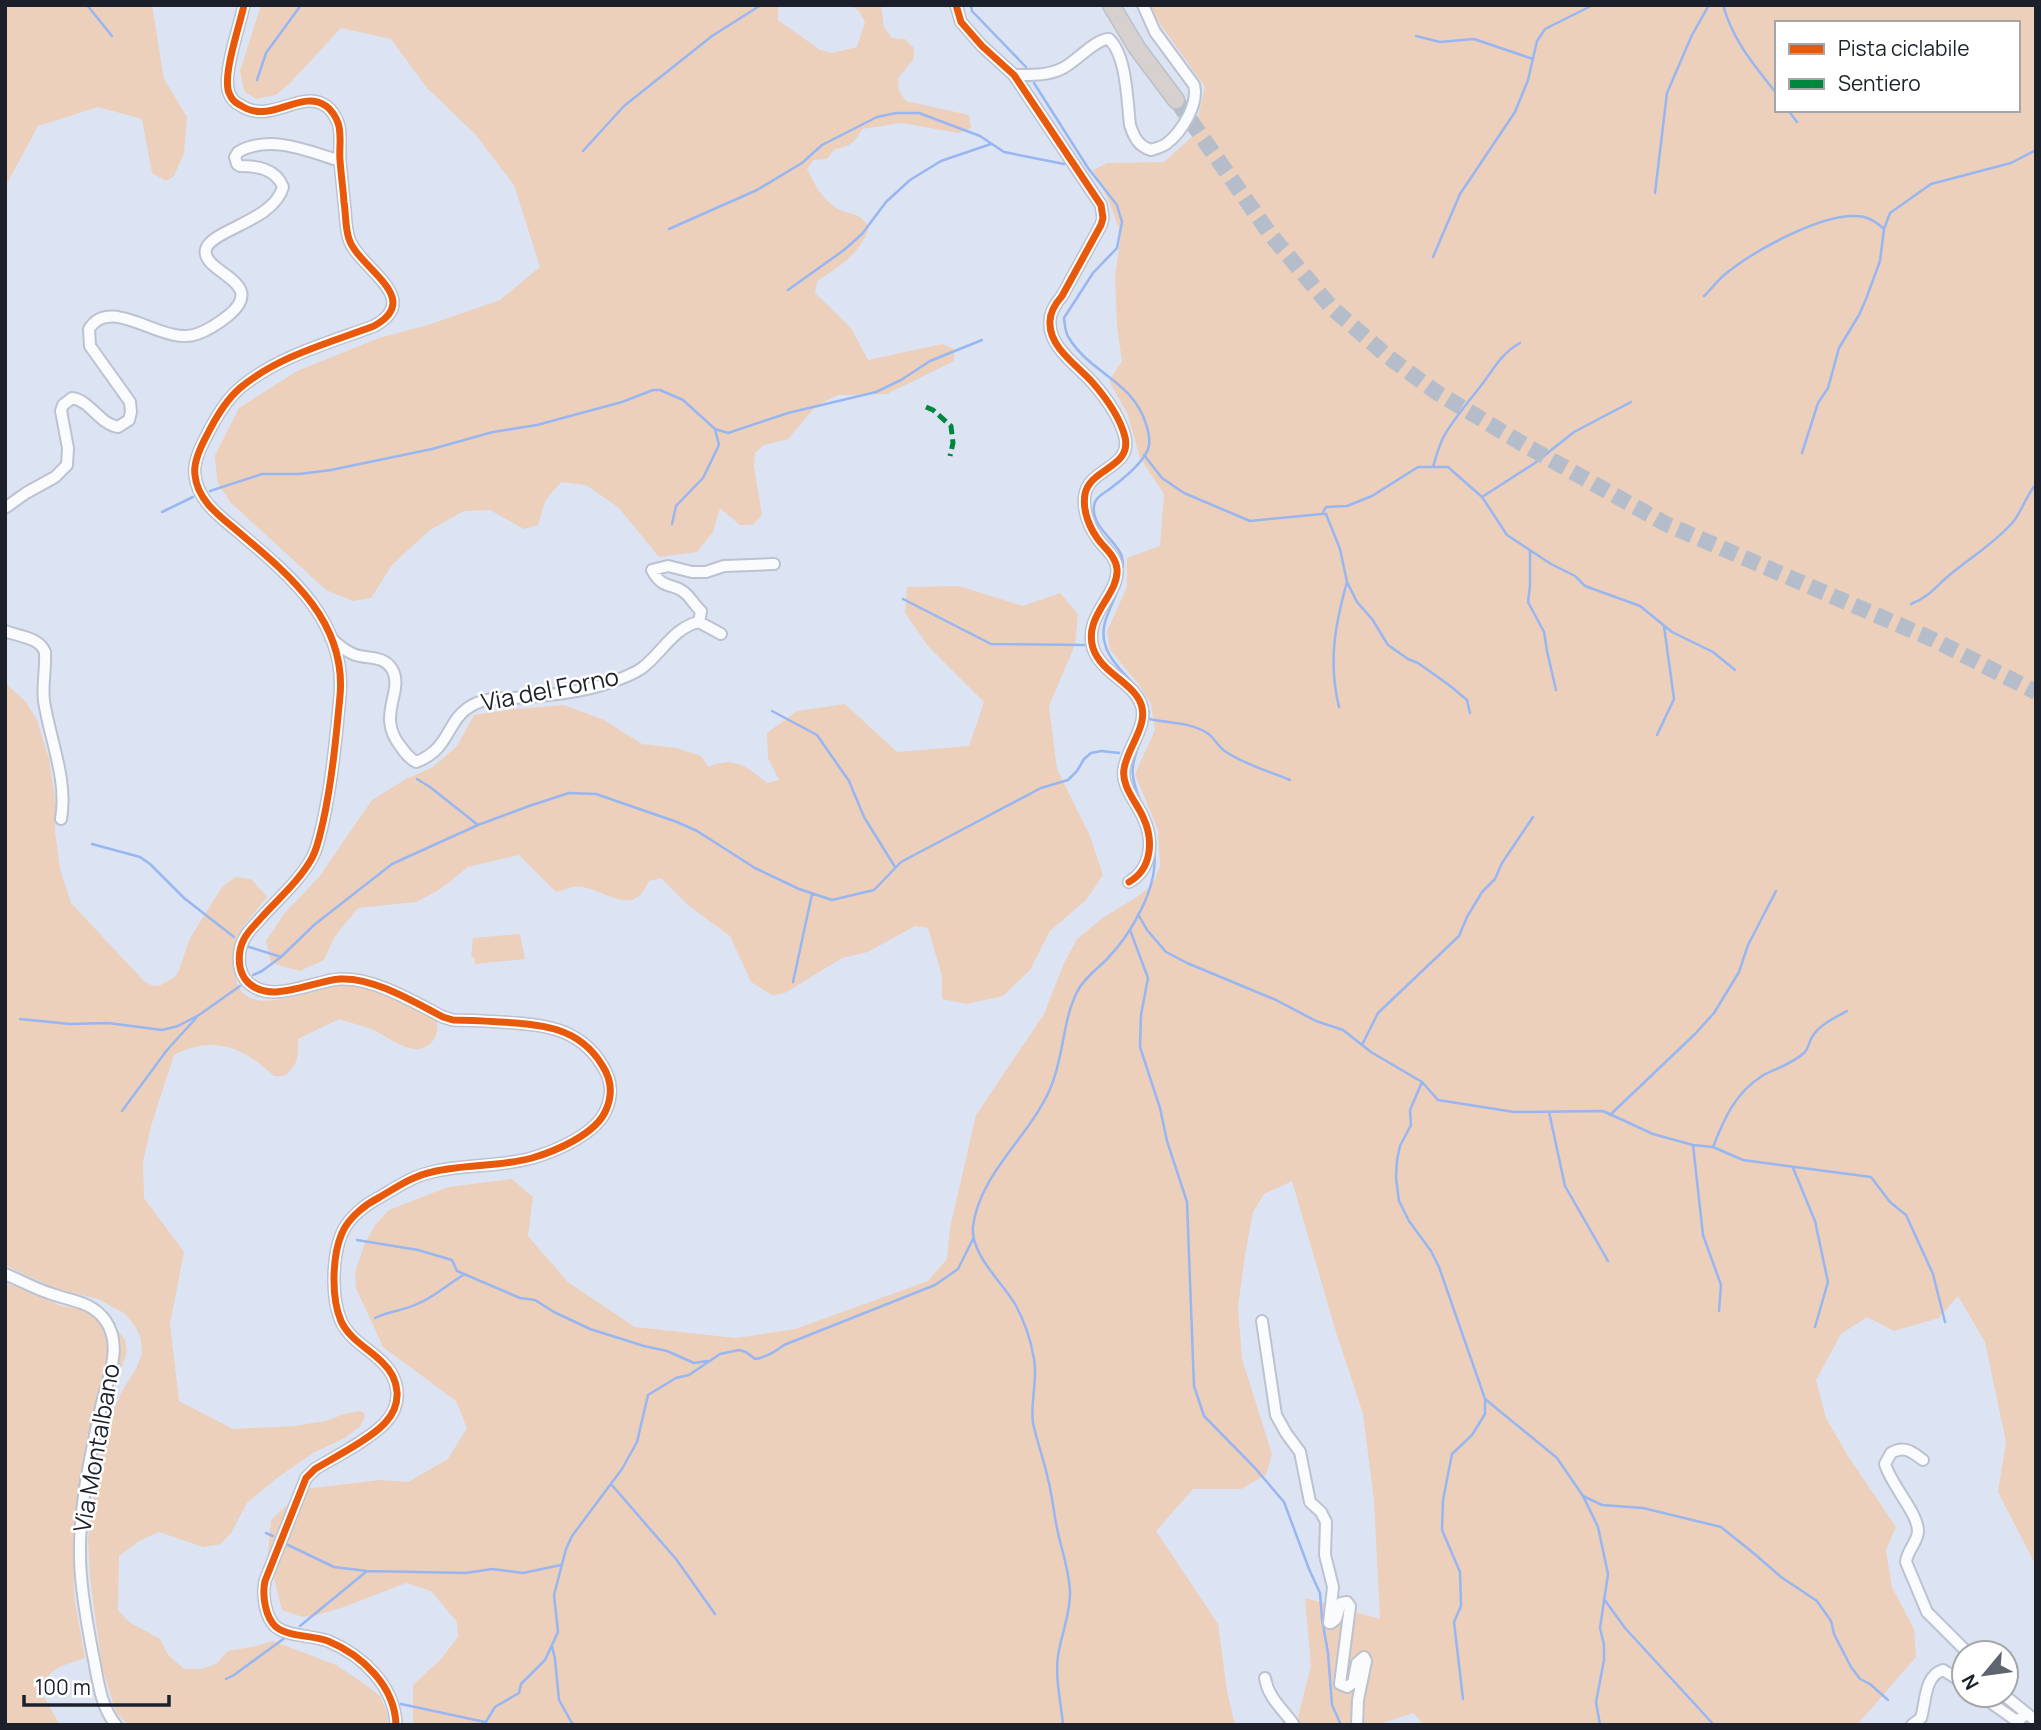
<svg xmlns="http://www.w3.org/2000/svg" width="2041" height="1730" font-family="Manrope,sans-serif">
<rect width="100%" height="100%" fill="#dce4f3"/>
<path fill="#ecd0bb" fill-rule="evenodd" d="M5,5H152L164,79L187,117L184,153L174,176L166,181L152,173L142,119L98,107L38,126L5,187Z
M261,5H778V20L820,50L832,53L857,47L865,22L859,11L851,5H881L884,27L892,38L905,39L914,48L913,60L898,78L899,91L906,101L969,115L971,128L959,133L901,123L862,129C856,142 850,147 835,149L827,159L814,160L807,169C814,184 821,197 835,207C850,217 857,209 869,227C862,252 838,268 817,281L815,293L851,328L868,360L942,344L954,349V361L887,394L838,395L816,406L788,439L764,445L755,453L754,466L762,515L753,525H740L720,508L713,532L697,552L659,557L618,507L586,485L561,482L545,501L538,525L524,529L490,510L464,511L430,530L392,565L371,598L353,601L326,590L230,502L217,481L215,455L239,408L297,371L379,338L428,325L500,300L540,267L514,185L475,134L427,88L391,39L341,28L291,82L276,95L256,99L244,91L240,71Z
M1150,5H2036V1566L1998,1492L2006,1442L1985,1342L1958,1296L1939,1318L1894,1331L1867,1317L1841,1334L1816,1380L1826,1418L1848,1456L1896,1527L1886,1550L1892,1587L1914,1629L1916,1657L1857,1725H1424L1413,1713L1377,1725H1296L1311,1666L1305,1598L1380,1619L1374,1501L1363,1414L1335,1329L1292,1181L1264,1194L1253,1212L1245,1255L1238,1307L1242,1359L1272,1454L1266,1475L1241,1489H1193L1156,1531L1218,1624L1227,1691L1235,1725H413V1685L441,1659L458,1637L457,1622L431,1591L406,1583L344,1607L317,1615L302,1617L282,1610L268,1555L271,1520L304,1489L380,1480L408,1482L448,1459L467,1428L456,1401L383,1347L356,1288L355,1272L365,1243L376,1224L389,1210L448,1187L512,1179L533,1197L528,1236L568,1282L635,1327L736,1338L795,1329L928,1281L947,1259L950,1228L976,1115L1044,1014L1064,963L1077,939L1104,917L1137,897L1152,885L1160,866L1158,830L1135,774L1155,730L1151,704L1139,685L1110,650L1107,631L1127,587V558L1160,546L1164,494L1140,458L1128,415L1109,381L1122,361L1117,327L1115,277L1121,234L1108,199L1093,170L1107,163L1164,162L1194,135L1205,87L1158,21ZM1777,23H2018V110H1777Z
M959,586L1023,606L1060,593L1078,614L1075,645L1049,706L1057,769L1090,836L1103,875L1086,900L1050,931L1030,970L1003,996L967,1004L942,999V976L928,928L915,926L868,952L842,958L785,993L772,995L751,982L730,936L689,906L661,878L649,881C633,918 609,892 583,887C575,885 564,890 556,892L519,855L468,867L439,890L416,902L358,908L335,936L324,960L300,971L271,963L266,941L283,915L319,877L372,800L406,779L433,767L457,746L474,715L515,709L564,705L604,720L642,744L676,748L701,756L709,767C735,755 748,768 767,783L779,780L768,758L767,733L797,711L845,704L897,752L969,746L984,702L928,646L905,613L907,587Z
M5,683L26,702L37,720L49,759L56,805L55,832L60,869L71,903L144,981L151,985L159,986L175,977L179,970L190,938L222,887L235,877L251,879L267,897C255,913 235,931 233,952C233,958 235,966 235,973C241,1030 321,981 353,985C371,988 424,1010 437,1022C438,1030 437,1037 431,1043C414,1060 388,1036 371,1029C361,1025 350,1023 339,1019L298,1039C298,1057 299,1063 285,1076H274C243,1047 214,1035 174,1055L151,1126L143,1162L144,1198L184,1252L170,1324L179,1401L233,1429L294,1426L326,1421L344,1414L360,1411L364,1413L365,1417L360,1426L345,1438L313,1453L277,1478L247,1503L231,1533L221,1544L203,1547L159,1532L139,1541L119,1556L118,1610L129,1622L160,1639L168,1655L184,1669H202L216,1664L228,1651L256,1646L273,1641L336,1665L366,1685L380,1696L387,1712L389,1725H128L116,1712L102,1667L90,1578L88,1538L103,1433L123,1389L136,1369L142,1354L141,1339L135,1326L124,1313L98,1299L54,1288L5,1265Z
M520,934L525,959L475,964L474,957H471L473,938Z
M5,1282L62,1306L84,1309L102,1317L116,1328L125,1340L127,1352L121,1368L107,1389L87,1435L75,1520L74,1596L85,1658C61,1667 47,1666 42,1694L60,1725H5Z"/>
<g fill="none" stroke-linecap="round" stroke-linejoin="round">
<path stroke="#98b6f1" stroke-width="2.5" d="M87,5L112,36
M971,5L972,11L1026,67
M1723,5C1733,41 1754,65 1777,94
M1416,36L1440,42L1474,39L1533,59
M257,80L266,53L301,5
M1034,83L1088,168L1117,205L1122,222L1117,248L1093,273L1064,318C1065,325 1065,333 1069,338C1090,373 1133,381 1146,424C1148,430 1150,439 1149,445C1147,460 1123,479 1111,488C1106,492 1097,496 1095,502C1087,525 1118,541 1122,557C1129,590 1096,615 1105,644C1109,660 1125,674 1136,687
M1788,110L1797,122
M583,151L624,106L712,36L761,5
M1655,193L1667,93L1692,35L1709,5
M669,229L757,190L802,163L822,145L877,117L896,113H919L980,136L1004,152L1064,164
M1433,257L1460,194L1515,112L1528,80L1537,41L1545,29L1593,5
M788,290L844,250L862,234L886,202L910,180L941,161L991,144
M1704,296C1711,290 1716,282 1723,276C1750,253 1819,214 1856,216C1868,216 1876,221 1884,229
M1802,453L1818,403L1828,388L1839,348L1859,315L1866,299L1880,261L1884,229L1890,213L1931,184L2011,163L2036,150
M1144,455L1162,478L1184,493L1250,521L1322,514L1326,507L1347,506L1372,496L1418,467H1448L1482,497L1507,535L1551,564L1575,576L1585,586L1640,606L1672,632L1713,652L1735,670
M1433,467C1436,457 1439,445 1444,436C1455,417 1470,400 1483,383C1495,367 1502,353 1520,343
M210,491L262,474H299L331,470L432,449L493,432L537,425L622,402L653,390H660L683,400L715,429L728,433L788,413L876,392L901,380L930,361L982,340
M1482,497L1535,463L1574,432L1631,402
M162,512L193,497
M1322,514H1326L1340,549L1347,582L1357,602L1372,619L1388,645L1408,659L1418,663L1449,685L1467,700L1470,713
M672,524L676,506L703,478L719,445L715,429
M1530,551V586L1528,602L1544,632L1547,651L1556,690
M903,599L991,644L1084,645
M1911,604C1927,598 1934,589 1946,578C1968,559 1994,544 2013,522C2022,511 2026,496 2036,484
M1339,707C1328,662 1335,625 1347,582
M772,711L817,735L849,781L864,817L895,867
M1149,719C1168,723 1190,722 1207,733C1214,737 1218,747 1226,752C1246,765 1268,771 1290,780
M1147,722L1149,712L1147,708
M1657,735L1674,699L1664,626
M1140,741C1130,769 1130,773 1140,801
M417,779L430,787L478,825
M92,844L140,857L150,864L184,898L234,937
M1138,914L1147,930L1166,952L1187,963L1276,1000L1316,1021L1343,1030L1371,1052L1422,1082L1438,1100L1514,1112L1603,1111L1653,1134L1693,1145L1713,1147L1743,1160L1871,1177L1890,1202L1906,1215L1933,1274L1945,1322
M1130,930L1148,978L1141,1015L1140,1047L1160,1108L1167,1141L1187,1202L1194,1386L1204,1416L1255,1468L1284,1502L1309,1569L1320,1593L1322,1619L1328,1653L1332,1705L1341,1725
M246,946L281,957
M253,975L262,971L281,957L314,925L392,864L478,825L529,806L569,793L596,794L677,822L697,831L755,868L799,889L832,900L874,890L901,862L1041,788L1068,780L1077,771L1084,759L1091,753L1101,751L1119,753
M793,982L812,894
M20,1019L70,1024L108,1023L162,1030L178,1026L199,1015L240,986
M1362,1045L1378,1013L1459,936L1467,917L1482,892L1495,879L1502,863L1533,817
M1422,1082L1410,1110L1411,1125L1400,1146L1397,1160L1396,1178L1399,1201L1409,1221L1431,1251L1439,1267L1485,1399V1414L1472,1435L1452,1454L1443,1500L1442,1530L1460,1572L1461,1606L1454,1622L1463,1699
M122,1111L167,1050L197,1017
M1549,1112L1565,1186L1608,1261
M1610,1115L1695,1034L1714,1013L1739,972L1748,945L1776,891
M1693,1145L1703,1235L1721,1285L1719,1311
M1713,1147C1724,1119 1735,1093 1762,1076C1776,1068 1793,1064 1805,1052C1809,1047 1809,1042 1812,1037C1819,1025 1836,1017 1847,1011
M1793,1168L1815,1221L1828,1282L1815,1327
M357,1240L418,1250L452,1260L457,1271L520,1298L535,1300L554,1312L590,1329L644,1346L667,1351L694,1363L707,1361
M375,1318C388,1311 403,1311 417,1304C435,1297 449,1283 465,1274
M1485,1399L1557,1458L1583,1496L1598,1527L1608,1574L1600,1628L1604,1645V1660L1596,1702L1600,1725
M611,1484L676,1559L715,1614
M1583,1496L1602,1505L1643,1508L1721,1527L1757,1556L1781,1577L1817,1601L1831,1621L1834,1634L1851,1667L1860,1679L1870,1684L1888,1700
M266,1533L273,1536
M288,1545L334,1567L367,1571L466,1573L492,1569L523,1573L561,1565
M1604,1599L1625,1628L1714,1725
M300,1626L367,1571
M552,1646L555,1659L559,1700L573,1725
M226,1679L234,1675L286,1637
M401,1704L485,1722
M484,1725L495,1707L519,1693L521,1684L545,1660L558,1632L554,1595L566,1549L572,1536L622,1469L637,1442L648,1395L676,1378L689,1375L720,1354L739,1350L746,1352L755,1359C767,1357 775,1352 784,1345L935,1285L958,1269L973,1239
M1063,1725C1061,1702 1055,1679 1058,1656C1061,1635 1070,1615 1070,1594C1070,1574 1063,1555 1059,1537C1054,1518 1053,1498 1048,1479C1044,1460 1037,1442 1033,1423C1030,1402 1038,1380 1034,1359C1031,1341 1024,1320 1015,1304C1002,1282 970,1254 973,1226C980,1173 1030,1136 1050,1089C1064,1058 1062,1022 1077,992C1084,978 1096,970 1106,960C1130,936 1159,887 1154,852"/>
<path stroke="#b5bdcb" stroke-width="16" stroke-dasharray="16 8" stroke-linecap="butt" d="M1176,100L1270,234L1331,307L1387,356L1436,392L1528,447L1666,524L1934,640L2036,692"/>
<g stroke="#bcc2cf" stroke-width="14">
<path id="minor" d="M244,5C240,25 222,75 229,93C231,98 235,103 240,105C270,126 301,88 326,106C331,109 336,117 338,123C342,133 339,148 340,160C341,174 343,188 344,202C346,214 345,227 349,239C358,268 425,298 374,326C329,343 278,356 240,388C226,400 215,419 207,435C201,446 193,463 195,475C197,499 218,515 235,529C287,573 347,620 340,696C336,738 332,781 323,822C320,834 318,847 312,858C300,880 278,899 261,918C255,925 248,931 244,939C238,950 237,968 245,979C267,1007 311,981 340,979C373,977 414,1002 443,1017L453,1020C469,1020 485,1021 500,1022C541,1024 579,1027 602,1065C612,1080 613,1094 606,1110C596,1134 556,1151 532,1158C500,1167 465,1164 432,1172C413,1176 397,1187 380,1197C366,1204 349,1217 342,1233C332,1256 331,1298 341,1321C349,1339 369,1349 382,1362C400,1379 403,1404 385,1423C370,1439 335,1457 315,1469L306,1478L265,1581C262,1595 265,1617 276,1627C289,1637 312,1635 328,1641C362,1655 395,1686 396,1725
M956,5L961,22L982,46L1014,75L1101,205L1103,218L1101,225L1062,296C1055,304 1049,313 1050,324C1050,348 1078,366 1093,383C1106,398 1120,417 1125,437C1132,468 1090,468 1085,494C1082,511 1090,530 1101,543C1108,551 1116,558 1117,569C1119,595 1083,616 1093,648C1101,673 1133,682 1141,704C1149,725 1127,748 1124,769C1121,786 1137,803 1143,817C1154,840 1152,869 1129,882
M1014,75C1031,75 1048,76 1063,68C1077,61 1095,39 1109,39C1127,56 1127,101 1130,125C1134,137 1138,146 1151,150C1156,148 1162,147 1166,144C1182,132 1199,104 1194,85L1155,32L1143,5
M5,508L26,493L55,477L67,465L68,448L61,411L63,405L72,398C91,401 98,423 118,427L129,420L131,412L130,402L90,346L89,329C111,293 163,347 197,334C209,330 219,323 229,315C269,281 200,273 206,249C211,230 274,221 283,187C276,169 258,166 240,166L237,164L235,157L238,152C270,134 308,151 340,161
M699,622L701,611C695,606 691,598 685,593C673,582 663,591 652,570L668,566L692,572H706L724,566L774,564
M5,631C20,637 39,637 45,652C46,668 42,686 44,701C50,740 68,780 61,819
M331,638C338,645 344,650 353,654C367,660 382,654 392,669C405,692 375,715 401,747C406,754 409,758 416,762C451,749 446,720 471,706C487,696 510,699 528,697C553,695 579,692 602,685C615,681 631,676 642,668C661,654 674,627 699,622L721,634
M5,1274C20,1280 34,1288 49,1293C70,1301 91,1301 105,1320C124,1346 107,1380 101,1407C89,1461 76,1520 81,1576C83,1602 88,1629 93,1655C98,1679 100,1706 116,1725
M1262,1321L1276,1415L1286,1433L1300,1452L1310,1502L1321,1512L1326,1522L1325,1555L1333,1587L1329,1623H1331L1336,1619L1341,1603L1347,1602L1350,1606L1340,1684L1347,1687L1353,1683L1357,1663L1364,1657L1366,1661L1358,1700L1357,1725
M1923,1460C1912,1452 1905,1445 1891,1453L1885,1464C1891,1485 1918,1513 1918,1531C1918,1542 1907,1550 1906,1562L1927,1612L1968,1653
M1265,1678C1268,1698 1283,1709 1294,1725
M1980,1695L2014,1719L2019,1720L2026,1714
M2004,1695L2036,1721
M1912,1725L1921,1718C1926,1702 1924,1676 1943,1670L1964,1683"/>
</g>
<g stroke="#bcc0c8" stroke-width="19">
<path id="highway" d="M1111,5L1137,48L1176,100"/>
</g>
<use href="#minor" stroke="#fafbfd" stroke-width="10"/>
<use href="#highway" stroke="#d6d1ce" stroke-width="16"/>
<path stroke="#00873e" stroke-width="5" stroke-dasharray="10 5" stroke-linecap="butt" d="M926,407L933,410L951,426L953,443L950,456"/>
<g stroke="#fff" stroke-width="11">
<path id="cycleway" d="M244,5C240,25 222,75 229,93C231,98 235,103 240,105C270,126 301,88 326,106C331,109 336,117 338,123C342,133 339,148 340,160C341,174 343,188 344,202C346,214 345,227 349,239C358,268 425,298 374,326C329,343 278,356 240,388C226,400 215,419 207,435C201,446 193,463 195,475C197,499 218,515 235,529C287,573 347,620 340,696C336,738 332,781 323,822C320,834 318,847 312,858C300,880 278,899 261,918C255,925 248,931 244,939C238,950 237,968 245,979C267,1007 311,981 340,979C373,977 414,1002 443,1017L453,1020C469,1020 485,1021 500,1022C541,1024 579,1027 602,1065C612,1080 613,1094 606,1110C596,1134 556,1151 532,1158C500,1167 465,1164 432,1172C413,1176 397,1187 380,1197C366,1204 349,1217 342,1233C332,1256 331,1298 341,1321C349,1339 369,1349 382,1362C400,1379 403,1404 385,1423C370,1439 335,1457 315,1469L306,1478L265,1581C262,1595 265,1617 276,1627C289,1637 312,1635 328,1641C362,1655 395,1686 396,1725
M956,5L961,22L982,46L1014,75L1101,205L1103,218L1101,225L1062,296C1055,304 1049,313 1050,324C1050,348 1078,366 1093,383C1106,398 1120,417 1125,437C1132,468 1090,468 1085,494C1082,511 1090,530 1101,543C1108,551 1116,558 1117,569C1119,595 1083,616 1093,648C1101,673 1133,682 1141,704C1149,725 1127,748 1124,769C1121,786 1137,803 1143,817C1154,840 1152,869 1129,882"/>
</g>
<use href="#cycleway" stroke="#e8590c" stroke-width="7"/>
</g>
<g text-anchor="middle" stroke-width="5" stroke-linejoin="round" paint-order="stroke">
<g font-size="24" fill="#1b202a" stroke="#fff">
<text transform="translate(550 690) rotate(-11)" y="8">Via del Forno</text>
<text transform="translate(97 1448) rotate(-80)" y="8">Via Montalbano</text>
</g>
</g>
<rect width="2041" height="1730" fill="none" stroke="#1b202a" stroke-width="14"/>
<rect x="1775" y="21" width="245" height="91" fill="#ffffff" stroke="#a4a6aa" stroke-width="2"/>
<rect x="1789" y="44" width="35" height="10" fill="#e8590c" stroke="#a4a6aa" stroke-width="2"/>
<text x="1838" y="56" font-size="21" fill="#1b202a">Pista ciclabile</text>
<rect x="1789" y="79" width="35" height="10" fill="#00873e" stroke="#a4a6aa" stroke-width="2"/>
<text x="1838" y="91" font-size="21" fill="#1b202a">Sentiero</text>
<g transform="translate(1985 1674) rotate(241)"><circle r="33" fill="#ffffff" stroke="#a4a6aa" stroke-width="2"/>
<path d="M0-5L12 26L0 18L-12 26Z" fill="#5f6570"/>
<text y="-10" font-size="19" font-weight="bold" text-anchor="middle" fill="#1b202a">N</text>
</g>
<path d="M24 1695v10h145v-10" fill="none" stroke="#1b202a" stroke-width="3.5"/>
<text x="35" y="1695" font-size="21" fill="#1b202a" stroke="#ffffff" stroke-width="5" paint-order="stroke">100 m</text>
</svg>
